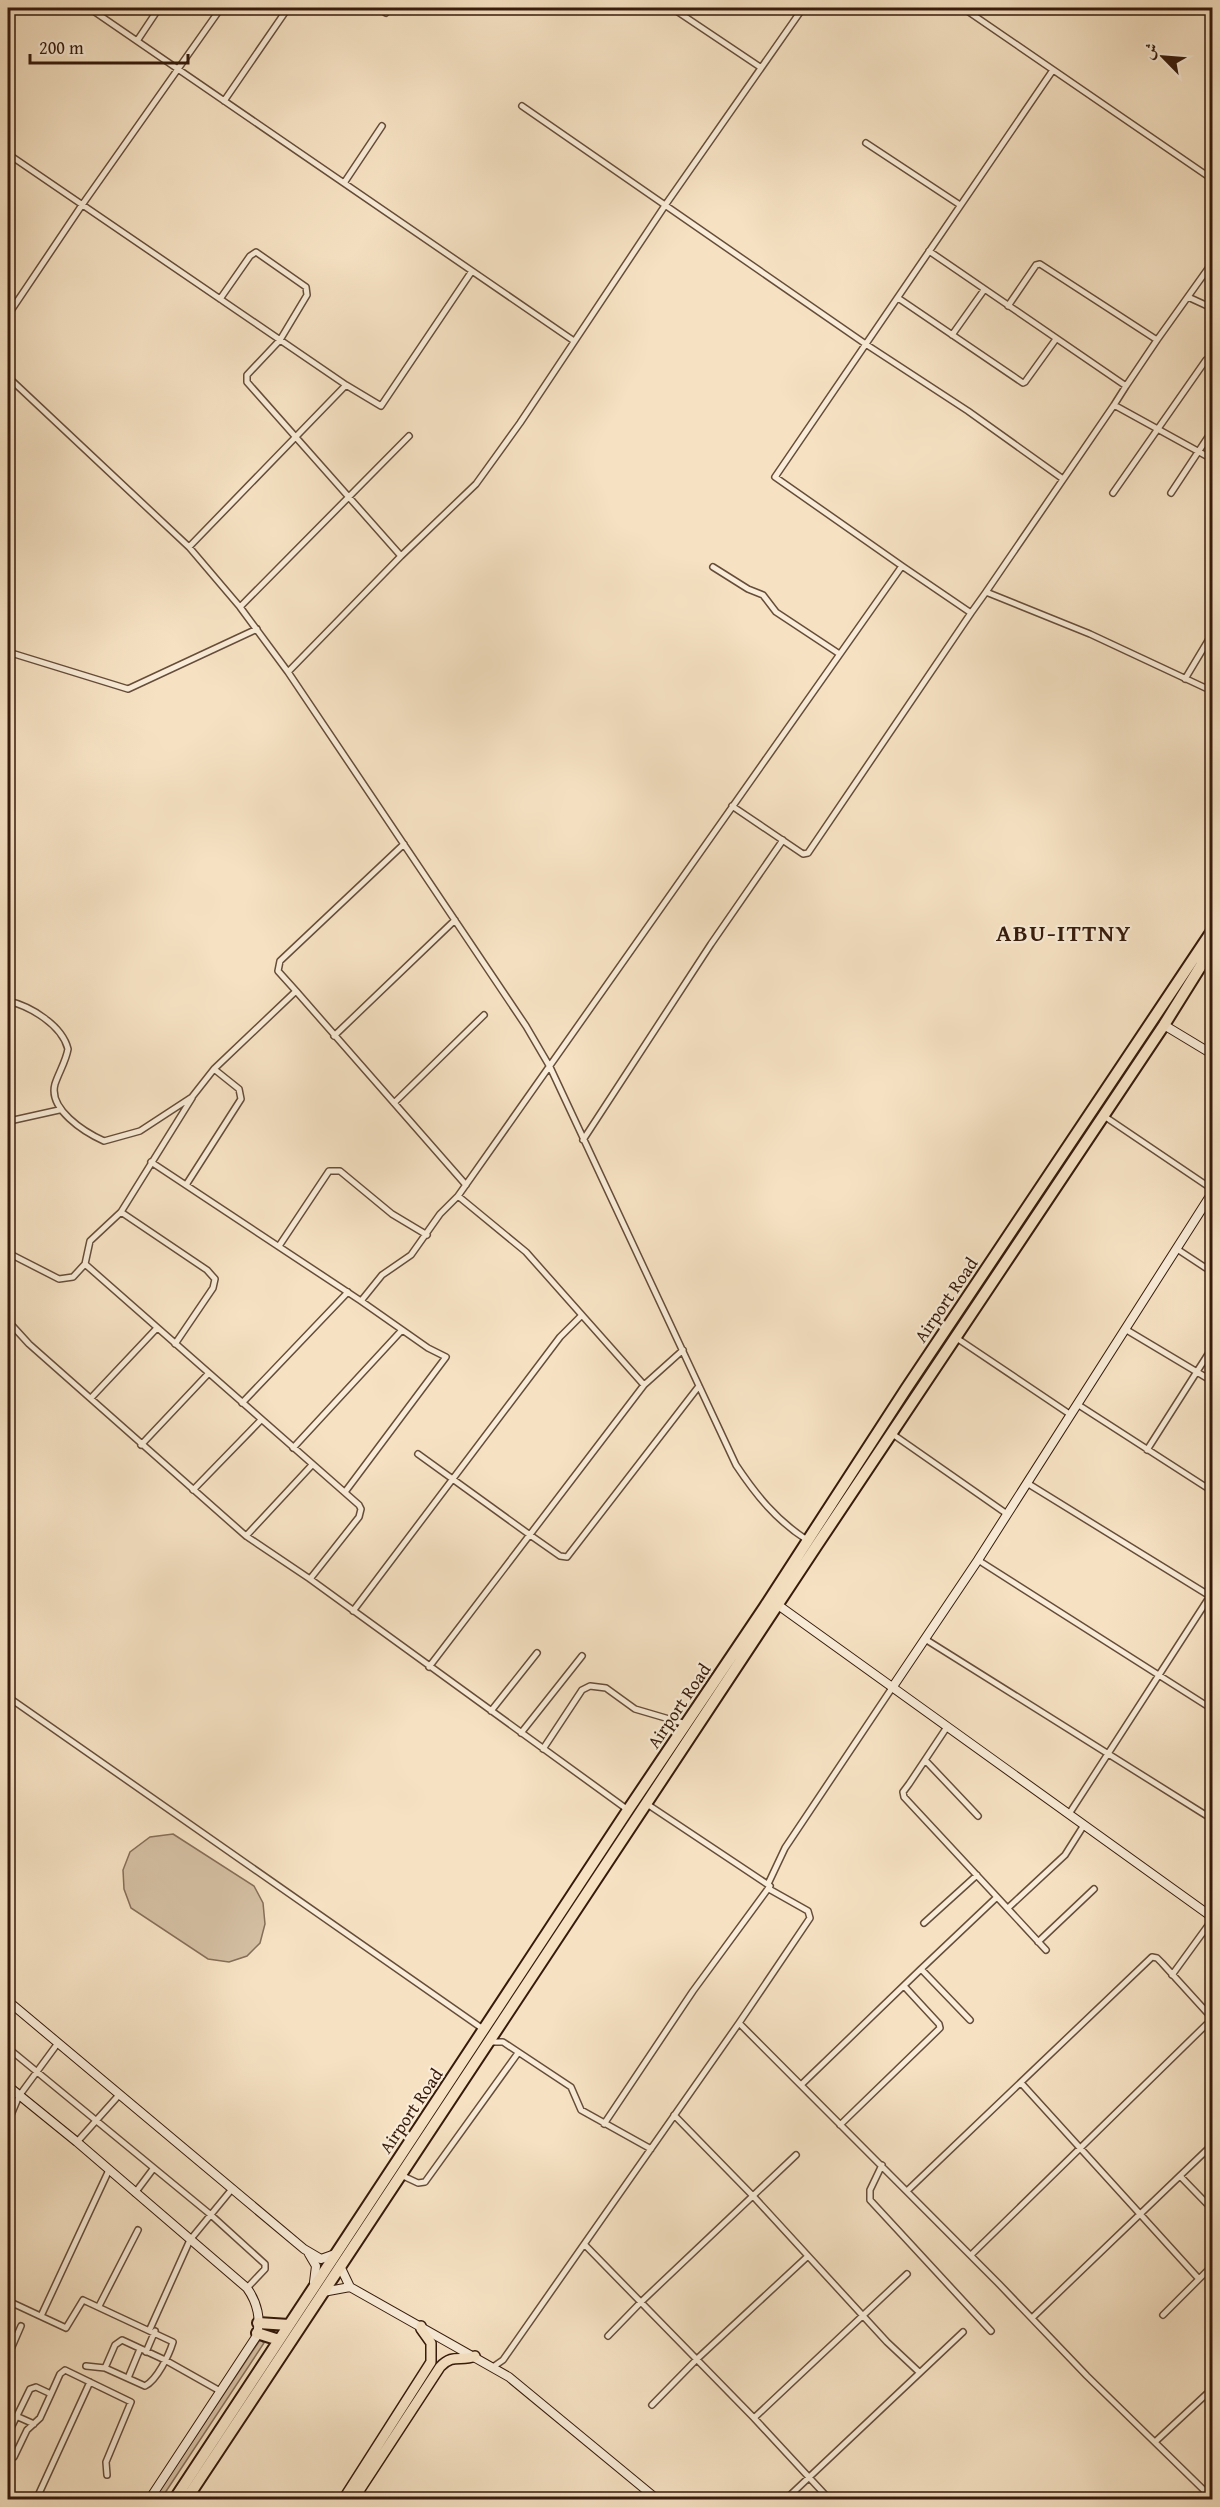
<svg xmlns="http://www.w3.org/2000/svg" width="1220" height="2507" font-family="'Gentium Book Plus',Amiri,serif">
<rect width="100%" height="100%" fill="#f6e2c3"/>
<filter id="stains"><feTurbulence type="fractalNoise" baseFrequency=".00333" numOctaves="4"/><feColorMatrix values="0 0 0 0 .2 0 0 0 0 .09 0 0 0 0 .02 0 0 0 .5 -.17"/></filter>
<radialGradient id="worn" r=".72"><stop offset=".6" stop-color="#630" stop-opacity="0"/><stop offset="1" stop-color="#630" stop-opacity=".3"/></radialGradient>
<path fill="#d5c0a4" stroke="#866e58" stroke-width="1.5" d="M173,1834L254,1886L263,1903L265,1924L260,1943L247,1956L229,1962L208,1959L131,1908L124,1889L123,1870L130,1852L150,1837Z
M260,2340L264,2343L161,2499L153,2500Z"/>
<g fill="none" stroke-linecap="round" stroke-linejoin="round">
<g stroke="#664d3a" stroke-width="8">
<path id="street" d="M89,8L574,341
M378,8L386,13
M672,8L760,67
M963,8L1212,179
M137,41L159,8
M224,101L288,8
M522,106L867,345L968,411L1063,479
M866,143L960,205
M8,154L346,385L189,547
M344,183L382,126
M929,251L1126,386L1114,405L1212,459
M1188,297L1212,308
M898,298L1023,383L1025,382L1056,339
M220,299L250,256L256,252L306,287L307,295L280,340L247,375V382L401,556
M1008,306L1036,265L1040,264L1157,340L1126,386
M8,315L82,205L221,8
M952,335L984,290
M1157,340L1212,263
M8,377L189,547L240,607L288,672L526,1026L550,1067L736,1465C756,1495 776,1520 807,1540
M346,385L381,406L472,271
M1113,493L1206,360
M1171,493L1212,431
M713,567L748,589L763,595L776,612L838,653
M986,592L1114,405
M240,607L409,436
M971,613L986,592L1090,634L1212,691
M8,652L128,689L257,629
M288,672L401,556L476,484L520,423L666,204L803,8
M1185,679L1212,634
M732,806L803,854L808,853L971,613L902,566
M296,991L278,971L280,961L404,844
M8,1001C30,1006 62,1025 68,1049C66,1061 59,1072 55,1084C48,1109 84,1132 104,1141L140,1131L192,1097L214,1069L296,991L466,1185
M334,1036L455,920
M394,1103L484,1015
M1104,1116L1212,1189
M8,1124L14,1120L59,1110
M583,1140L711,944L783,840
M151,1162L361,1301L428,1348L446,1357L345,1492
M186,1185L241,1099L239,1089L214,1069
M121,1212L207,1270L215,1279L213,1288L175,1344
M279,1246L329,1171H340L392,1214L427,1235
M1177,1249L1212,1272
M14,1256L59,1279L73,1277L85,1264L90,1241L121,1212L192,1098
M85,1264L359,1505L361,1509L359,1517L310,1579
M361,1301L382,1275L411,1255L440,1214L458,1196
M8,1321L29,1344L246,1536L310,1579L628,1810
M1125,1329L1212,1381
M955,1337L1071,1415
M644,1385L526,1252L458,1196L902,566L775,477L1053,70
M91,1398L157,1328
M242,1403L348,1292
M1077,1404L1212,1491
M891,1433L1007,1514
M141,1445L208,1374
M293,1448L402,1330
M1147,1450L1212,1348
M418,1454L530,1535L560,1556L567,1557L699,1386
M1027,1483L1210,1596
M193,1490L261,1420
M246,1536L312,1465
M978,1560L1212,1709
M353,1611L560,1337L581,1316
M925,1639L1212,1819
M429,1667L644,1385L683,1350
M8,1697L483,2029
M491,1711L537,1653
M521,1733L582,1656
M543,1749L582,1690L590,1686L606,1688L635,1709L686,1724
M925,1760L978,1816
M1069,1814L1212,1593
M768,1884L785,1848L892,1688
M997,1897L1046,1950
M1008,1908L1065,1855L1084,1825
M924,1923L977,1875
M1038,1942L1094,1889
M921,1969L997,1897L904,1797L903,1792L909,1784L947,1727
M1172,1975L1212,1920
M739,2023L999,2284L1087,2376L1212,2498
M491,2042H503L571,2087L581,2110L651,2149
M8,2048L211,2215L265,2264V2269L247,2288
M802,2084L921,1969L970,2020
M1022,2084L1199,2279L1163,2315
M674,2115L753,2196L887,2342L919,2372
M8,2122L19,2096L58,2043
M604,2124L693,1991L770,1886L647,1804
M840,2125L940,2028L939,2024L904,1986
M77,2142L119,2095
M882,2165L870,2190V2200L991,2331
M401,2175L418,2183L425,2182L518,2053
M1180,2176L1212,2209
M907,2191L1152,1957L1157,1958L1162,1963L1212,2018
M135,2193L153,2169
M585,2245L754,2418L830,2500
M971,2255L1212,2019
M1199,2279L1212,2266
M8,2301L66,2328L83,2300L173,2342C169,2355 157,2380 145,2386L105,2368L86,2366
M99,2306L138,2230
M41,2316L109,2170
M1032,2318L1212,2145
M150,2329L190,2240L232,2189
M608,2336L641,2302L796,2155
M146,2352L155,2331
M8,2356L21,2326
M493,2367L503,2360L739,2023L810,1918L808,1911L769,1889
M105,2368L115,2345L122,2340L165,2360L220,2391
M128,2378L140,2349
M51,2394L60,2374L65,2370L131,2402L106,2462L107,2475
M652,2405L697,2359L808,2256
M16,2416L34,2424
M754,2418L907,2274
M8,2434L30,2389L36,2387L51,2394L40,2418L27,2430L14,2457H8
M1156,2441L1212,2389
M36,2500L90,2382
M785,2500L963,2332"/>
</g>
<g stroke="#361b0c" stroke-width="10">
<path id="secondary" d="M1164,1025L1212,1054
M778,1605L1212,1917
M892,1688L978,1560L1212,1193
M8,2001L304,2249L321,2259L335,2254
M8,2086L77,2142L247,2288C257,2302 262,2320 256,2337L149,2500
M309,2254L316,2266L314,2282
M340,2266L350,2287L509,2377L658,2500
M323,2292L350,2287"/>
</g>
<g stroke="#361b0c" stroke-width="12">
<path id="primary" d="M343,2500L431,2362V2343L421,2329V2326
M353,2500L440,2367C453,2353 461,2362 475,2356"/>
</g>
<g stroke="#361b0c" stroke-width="14">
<path id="highway" d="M258,2323L289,2325
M257,2333L279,2340
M174,2500L628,1810L764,1608L906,1389L1212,931
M186,2500L817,1545L1164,1025L1212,948"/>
</g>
<use href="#street" stroke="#f9ecd8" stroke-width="5"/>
<use href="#secondary" stroke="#f9ecd8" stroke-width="8"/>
<use href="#primary" stroke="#f6e2c3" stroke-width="9"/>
<use href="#highway" stroke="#f6e2c3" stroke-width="10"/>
</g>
<g text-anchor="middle" stroke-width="4.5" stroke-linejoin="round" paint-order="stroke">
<g font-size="18" fill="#361b0c" stroke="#f9ecd8">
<text transform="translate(946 1300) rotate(-56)" y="6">Airport Road</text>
<text transform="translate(679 1706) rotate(-56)" y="6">Airport Road</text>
<text transform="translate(411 2111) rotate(-56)" y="6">Airport Road</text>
</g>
<g font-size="24" font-weight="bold" letter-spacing="1.5" fill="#361b0c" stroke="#f9ecd8">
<text x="1064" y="941">ABU-ITTNY</text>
</g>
</g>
<rect width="1220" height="2507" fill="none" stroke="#f6e2c3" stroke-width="30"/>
<rect x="9" y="9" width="1202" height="2489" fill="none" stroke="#361b0c" stroke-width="3"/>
<rect x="15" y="15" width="1190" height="2477" fill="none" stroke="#361b0c" stroke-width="1.5"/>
<g transform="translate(1163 57) rotate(295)" stroke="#f9ecd8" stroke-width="4.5" paint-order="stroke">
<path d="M0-4.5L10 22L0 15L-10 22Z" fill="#361b0c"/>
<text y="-9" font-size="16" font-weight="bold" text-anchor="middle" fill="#361b0c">ش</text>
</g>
<path d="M30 54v9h158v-9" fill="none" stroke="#361b0c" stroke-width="3"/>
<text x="39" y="54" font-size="18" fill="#361b0c" stroke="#f9ecd8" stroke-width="4.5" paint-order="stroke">200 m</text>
<rect width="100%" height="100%" filter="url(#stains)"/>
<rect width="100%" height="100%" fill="url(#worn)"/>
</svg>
